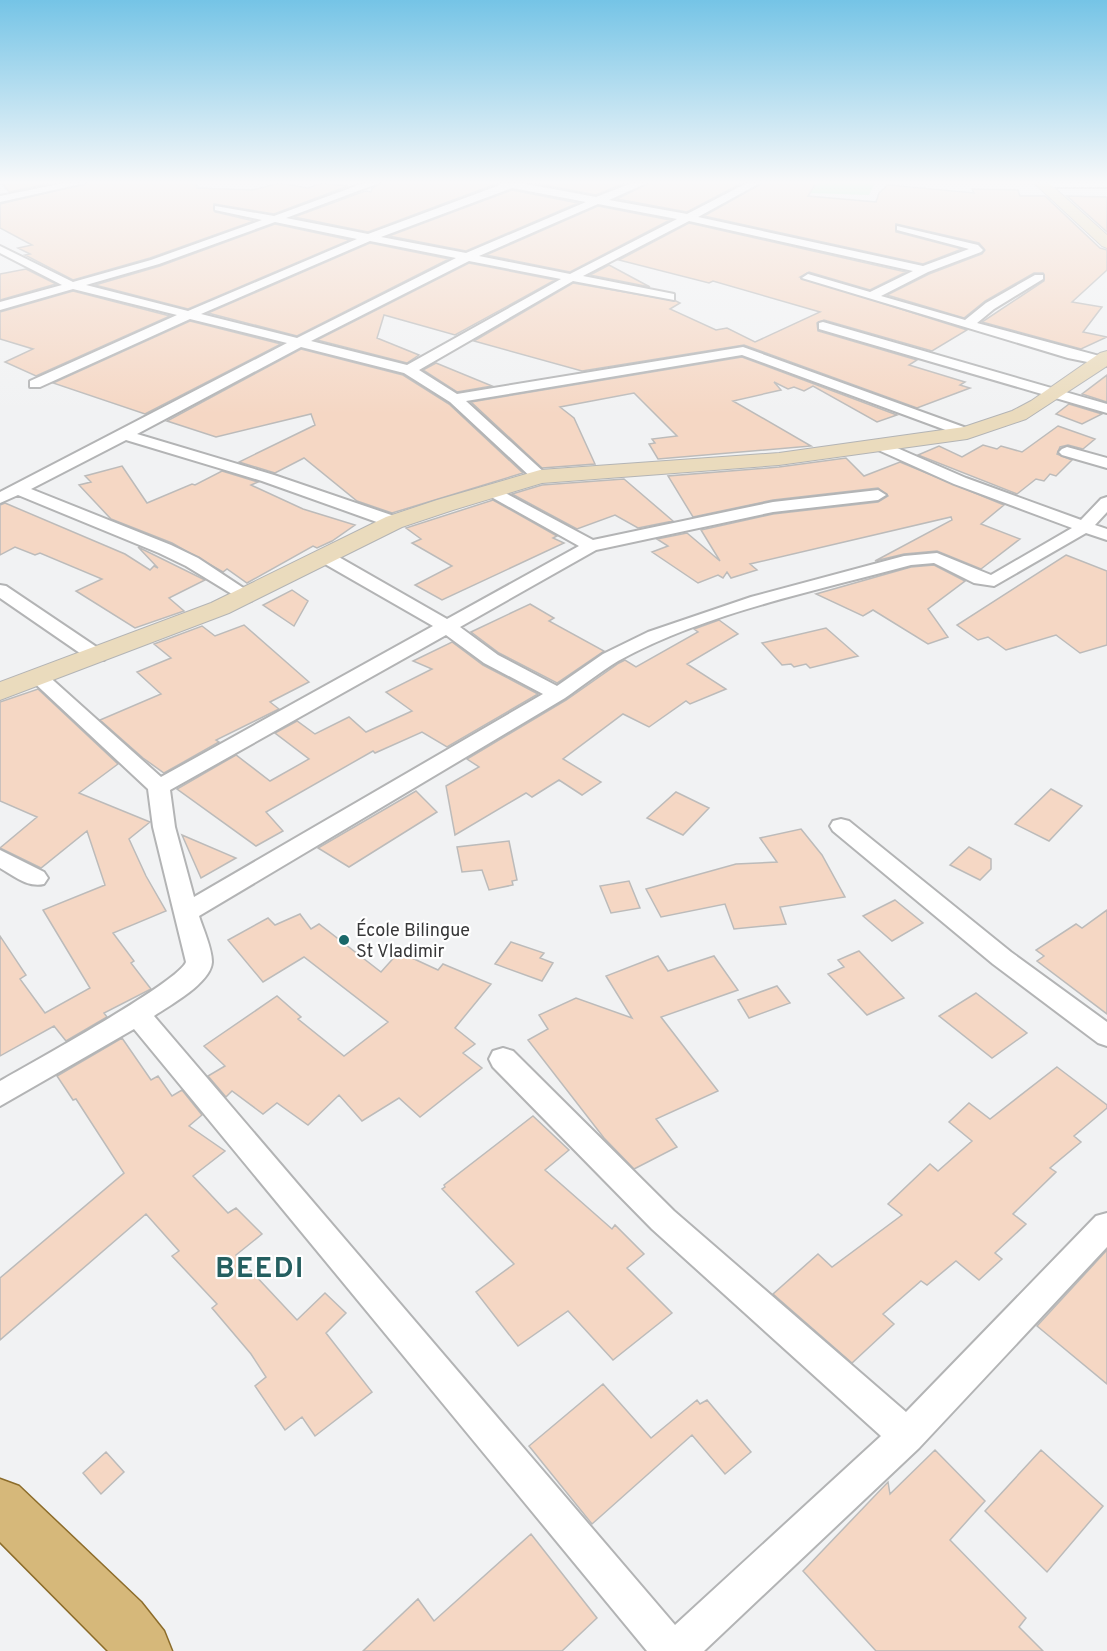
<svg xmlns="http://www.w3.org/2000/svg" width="1107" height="1651" font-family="Overpass,sans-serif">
<rect width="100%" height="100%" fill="#f1f2f3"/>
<path fill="#adf6c3" d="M774,183H875L869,195L807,193Z"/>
<path fill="#f5d7c4" stroke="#bcbbba" stroke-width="1.5" d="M2,183H51L9,192Z
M87,183H197V188L253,190L279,183L308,188L322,183L348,186L274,214L214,204L215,212L254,221L150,258L73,280L25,255L30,254L18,248L32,245L0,228V204Z
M381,183H496V184L368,232L294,217L365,191L371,192L372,188Z
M534,183H625L596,195Z
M649,183H742L687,212L617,199Z
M762,183H816L808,196L876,202L879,193L888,185L974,193L972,189L1018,190L1020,196H1045L1100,248L1107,250V270L1072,302L1102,307L1083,332L1107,337L1081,349L982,322L1044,281L1043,273H1034L985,301L964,318L887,295L929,274L982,254L985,250L979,243L896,224V232L962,249L923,264L704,216Z
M512,190L578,203L466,251L389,236Z
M1067,196L1107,197V232Z
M598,206L670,220L570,272L486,255Z
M689,223L906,272L870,290L809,272L800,277L967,330L932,351L824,320L817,323L818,331L917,360L909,365L965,382L960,385L970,388L917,408L744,345L582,371L474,341L573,283L676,301L680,303L670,309L716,330L727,328L755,342L820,312L713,281L709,283L619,260Z
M275,224L350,240L188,309L95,285L160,266Z
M370,243L449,259L297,336L208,313Z
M469,263L555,280L455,335L384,315L377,338L419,355L407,363L317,340Z
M609,265L650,287L590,275Z
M26,269L56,284L0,300V274Z
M73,291L170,316L36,376L5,362L33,349L0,339V312Z
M190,321L281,344L145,414L53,383Z
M301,349L403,375L449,404L523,473L392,513L357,501L304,458L275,473L239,462L315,425L311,414L216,437L167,421Z
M742,357L897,415L877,422L813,386L804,391L794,387L788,389L774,382L781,390L733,401L811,446L658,459L649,444L655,443L652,439L677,436L634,393L560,407L574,418L595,464L542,468L471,402Z
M436,363L492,386L457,392L423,370Z
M1107,375V402L1082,394Z
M1069,404L1102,414L1082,424L1056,414Z
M1058,426L1095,439L1083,449L1068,445L1060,447L1057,454L1072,460L1056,476L1050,474L1044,481L1036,479L1017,494L918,455L939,446L962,457L983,445L997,449L1001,446L1022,452Z
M846,458L864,476L900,462L1004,505L981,524L1020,539L981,569L937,551L904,554L875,561L952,520L951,517L750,564L757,570L731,578L727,572L723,578L718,575L698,583L652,552L668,546L657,539L687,533L720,561L701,530L773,514L878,502L888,496L878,488L773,500L693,517L668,476L779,467Z
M122,466L147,503L192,484L195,485L222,471L258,482L251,485L303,509L355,525L332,541L317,548L313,546L247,583L227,569L223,572L172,543L111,519L79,485L91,482L85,476Z
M624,479L673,521L638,528L615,515L577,529L512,494L542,485Z
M493,500L557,536L553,538L564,543L442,600L415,585L452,566L412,543L421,539L406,528Z
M5,503L125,554L150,570L154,566L158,568L138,547L205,580L169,598L184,611L135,628L76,591L102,579L40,553L35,555L15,547L0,555V505Z
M1066,555L1107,571V645L1080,653L1056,635L1006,650L988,637L978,640L957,625Z
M934,565L965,581L928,609L948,637L928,644L873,610L863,616L816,594L911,567Z
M292,590L308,601L294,626L263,605Z
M530,604L554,618L549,621L604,651L557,683L499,653L471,632Z
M719,620L738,634L687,664L726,689L690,704L686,701L649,727L623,714L563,759L601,782L582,795L559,780L532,797L526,793L455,835L446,786L479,767L467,759L566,700L619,663L625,660L636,667L698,632L694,629Z
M244,625L309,682L270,702L279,709L216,740L219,742L164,773L143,758L100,720L161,694L137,672L171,658L154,644L202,626L215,636Z
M826,628L858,656L810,668L806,664L794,667L791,664L782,665L762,643Z
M452,642L483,665L538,694L447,747L422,732L375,753L373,751L266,812L283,831L256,846L177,789L236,755L270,781L309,759L275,733L297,721L315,734L349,717L366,732L412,711L386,692L432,669L413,661Z
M38,689L118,764L79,793L150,822L129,839L146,876L166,911L113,933L134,961L131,963L151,989L104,1013L107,1017L66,1041L54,1026L0,1056V936L26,975L20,979L45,1013L90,988L43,910L105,885L87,831L41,868L0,848L37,817L0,801V702Z
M1051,789L1082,806L1049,841L1015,824Z
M416,791L437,812L349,867L318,848Z
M676,792L709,808L683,835L647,818Z
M801,829L822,855L845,897L780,907L786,924L734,929L725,904L661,917L646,889L736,864L777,862L760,838Z
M182,835L236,858L201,878Z
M509,841L517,880L512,881L513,885L489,890L482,870L462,872L457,847Z
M969,847L991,859V869L980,880L950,865Z
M629,881L640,908L611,913L600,886Z
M895,900L923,923L892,941L863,916Z
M1107,910V1014L1037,961L1044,956L1036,950L1076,924L1082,928Z
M300,914L311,929L319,924L381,972L399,952L438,970L443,964L491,984L455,1028L475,1044L463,1053L482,1068L420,1117L399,1098L362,1121L339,1095L308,1125L277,1103L263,1114L232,1091L226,1097L208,1076L225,1066L204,1046L277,996L301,1017L298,1019L344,1056L388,1022L304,957L263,982L228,940L268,918L275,925Z
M511,942L544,953L540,958L553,963L542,981L495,964Z
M859,951L904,998L867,1015L828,974L844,967L838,960Z
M658,956L668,971L714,956L738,990L661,1017L718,1091L656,1119L677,1147L634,1169L604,1138L528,1040L548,1029L539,1015L576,998L632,1018L606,976Z
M777,986L790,1003L749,1018L738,1000Z
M976,993L1027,1033L992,1058L939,1016Z
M122,1038L151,1080L158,1076L172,1096L182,1090L202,1115L189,1126L225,1151L193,1176L228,1213L236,1208L262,1234L236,1255L297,1320L325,1293L346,1313L326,1333L372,1392L315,1436L302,1417L285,1430L255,1386L266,1377L251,1354L212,1308L217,1304L172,1256L179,1251L146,1214L0,1340V1278L124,1173L76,1099L73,1100L57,1076Z
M1057,1067L1107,1105V1108L1074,1136L1081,1142L1050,1168L1056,1172L1013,1214L1026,1224L995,1253L1002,1259L979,1280L956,1261L927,1285L921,1281L883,1314L894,1324L852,1363L773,1294L818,1254L832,1267L902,1215L888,1204L930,1164L938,1171L972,1141L949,1122L969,1103L990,1119Z
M533,1116L569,1150L545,1170L612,1229L615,1225L644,1254L627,1268L672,1313L613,1360L568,1311L518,1346L476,1292L514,1264L442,1189L445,1187L444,1185Z
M1107,1250V1384L1037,1326Z
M603,1384L651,1438L697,1400L700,1404L707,1400L751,1452L725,1474L692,1435L592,1524L529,1446Z
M935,1450L985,1501L950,1540L1026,1618L1019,1627L1043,1651H876L803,1571L888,1482L890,1494Z
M1041,1450L1103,1506L1047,1572L985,1511Z
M106,1452L124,1472L101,1494L83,1473Z
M531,1534L597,1618L562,1651H363L418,1599L434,1621Z"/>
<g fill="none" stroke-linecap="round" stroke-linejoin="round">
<g stroke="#b3b4b5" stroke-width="4">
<path id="street" d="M64,183H85L0,202V196Z
M364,183H379L286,218L368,234L500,185L498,183H520L596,197L632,183H647L609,200L687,214L747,183H760L698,217L923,266L969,249L897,230V226L978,245L983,250L981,252L928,272L881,296L965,320L986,303L1035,275H1043V279L994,309L977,323L1107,358V366L1068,358L802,278L808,274L870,292L913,271L689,221L583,276L674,294V300L573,281L419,370L457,394L743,347L972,430L974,433L972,436H962L742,355L466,401L546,474L548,477L540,482L534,480L450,402L404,373L301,347L137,434L274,475L400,518L402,522L400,526H388L262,481L126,440L31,489L171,545L198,558L251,593L254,597L251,601L245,602L186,566L159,553L18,495L0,503V492L287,343L190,319L40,387H30V381L177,315L73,289L0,310V302L62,285L0,253V246L73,282L151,260L262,220L215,210V206L274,216ZM512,188L586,202L466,253L381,237ZM598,204L677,219L570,274L479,256ZM275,222L357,239L188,311L86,285L159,264ZM370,241L456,258L297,338L201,314ZM469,261L561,279L407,365L311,341Z
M1107,183V187H1041L1036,184Z
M823,322L1107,404V413L819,329V323Z
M881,441L966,478L1081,520L1101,499L1107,497V512L1095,525L1107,529V540L1086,533L994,586L974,583L934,563L911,565C816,591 704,613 618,661C600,672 582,686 565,698L199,916C203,929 212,948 212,962C211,983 170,1005 154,1016L675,1625L881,1436L652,1229L493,1067L489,1059L493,1051L503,1048L513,1051L674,1211L906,1412L1096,1216L1107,1213V1247L919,1448L704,1651H647L134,1029L0,1106V1081C28,1065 179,982 186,962L153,827L148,789L28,677L31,673H45L161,777L433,626L318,560L315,556L318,552H330L447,619L579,546L486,494L484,491L492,486L593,540L773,502L878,490L886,495L878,500L773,512L596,550L460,627L498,655L557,686L603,654L648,632L751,597L904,556L937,553L991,575L1072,528L954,484L876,449L873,446L876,443ZM446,635L484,663L543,694L194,897L175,827L170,790Z
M1067,447L1107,458V468L1062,455L1059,452L1062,449Z
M0,585L6,586L104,652L107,656L104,660H90L0,598Z
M841,819L849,821L1011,952L1107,1022V1046L1098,1043L993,964L833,831L830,826L833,821Z
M0,850L44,872L48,878L44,884C28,888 14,876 0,868Z"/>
</g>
<g stroke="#b3b4b5" stroke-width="2">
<path id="secondary" d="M1034,183H1049L1107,235V248L1102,246Z
M1107,351V366L1026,419L967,439L779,465L542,483L453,510L402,527L229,613L0,700V682L211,603L386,517L437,500L540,470L779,453L964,427L1012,411L1031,401L1100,353Z"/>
</g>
<g stroke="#8c6c2a" stroke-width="3">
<path id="primary" d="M0,1479L19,1486L141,1602L164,1631L172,1651H108L0,1542Z"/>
</g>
<use href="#street" fill="#fff" fill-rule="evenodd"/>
<use href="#secondary" fill="#eadbbd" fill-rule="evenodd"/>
<use href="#primary" fill="#d6b87a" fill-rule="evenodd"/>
</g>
<linearGradient id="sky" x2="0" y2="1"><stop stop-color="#75c4e6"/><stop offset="0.44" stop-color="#f9f9fa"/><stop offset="1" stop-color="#f9f9fa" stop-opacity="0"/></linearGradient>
<rect width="1107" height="414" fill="url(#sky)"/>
<circle fill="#1a6869" stroke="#fff" stroke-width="2" cx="344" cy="940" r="6"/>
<g text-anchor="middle" stroke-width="4.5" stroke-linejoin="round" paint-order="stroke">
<g font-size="18" fill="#373738" stroke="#fff" text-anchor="start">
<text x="356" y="936">École Bilingue<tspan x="356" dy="21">St Vladimir</tspan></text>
</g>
<g font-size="28" font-weight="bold" letter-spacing="1.5" fill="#255f60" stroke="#fff">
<text x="260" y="1277">BEEDI</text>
</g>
</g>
</svg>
